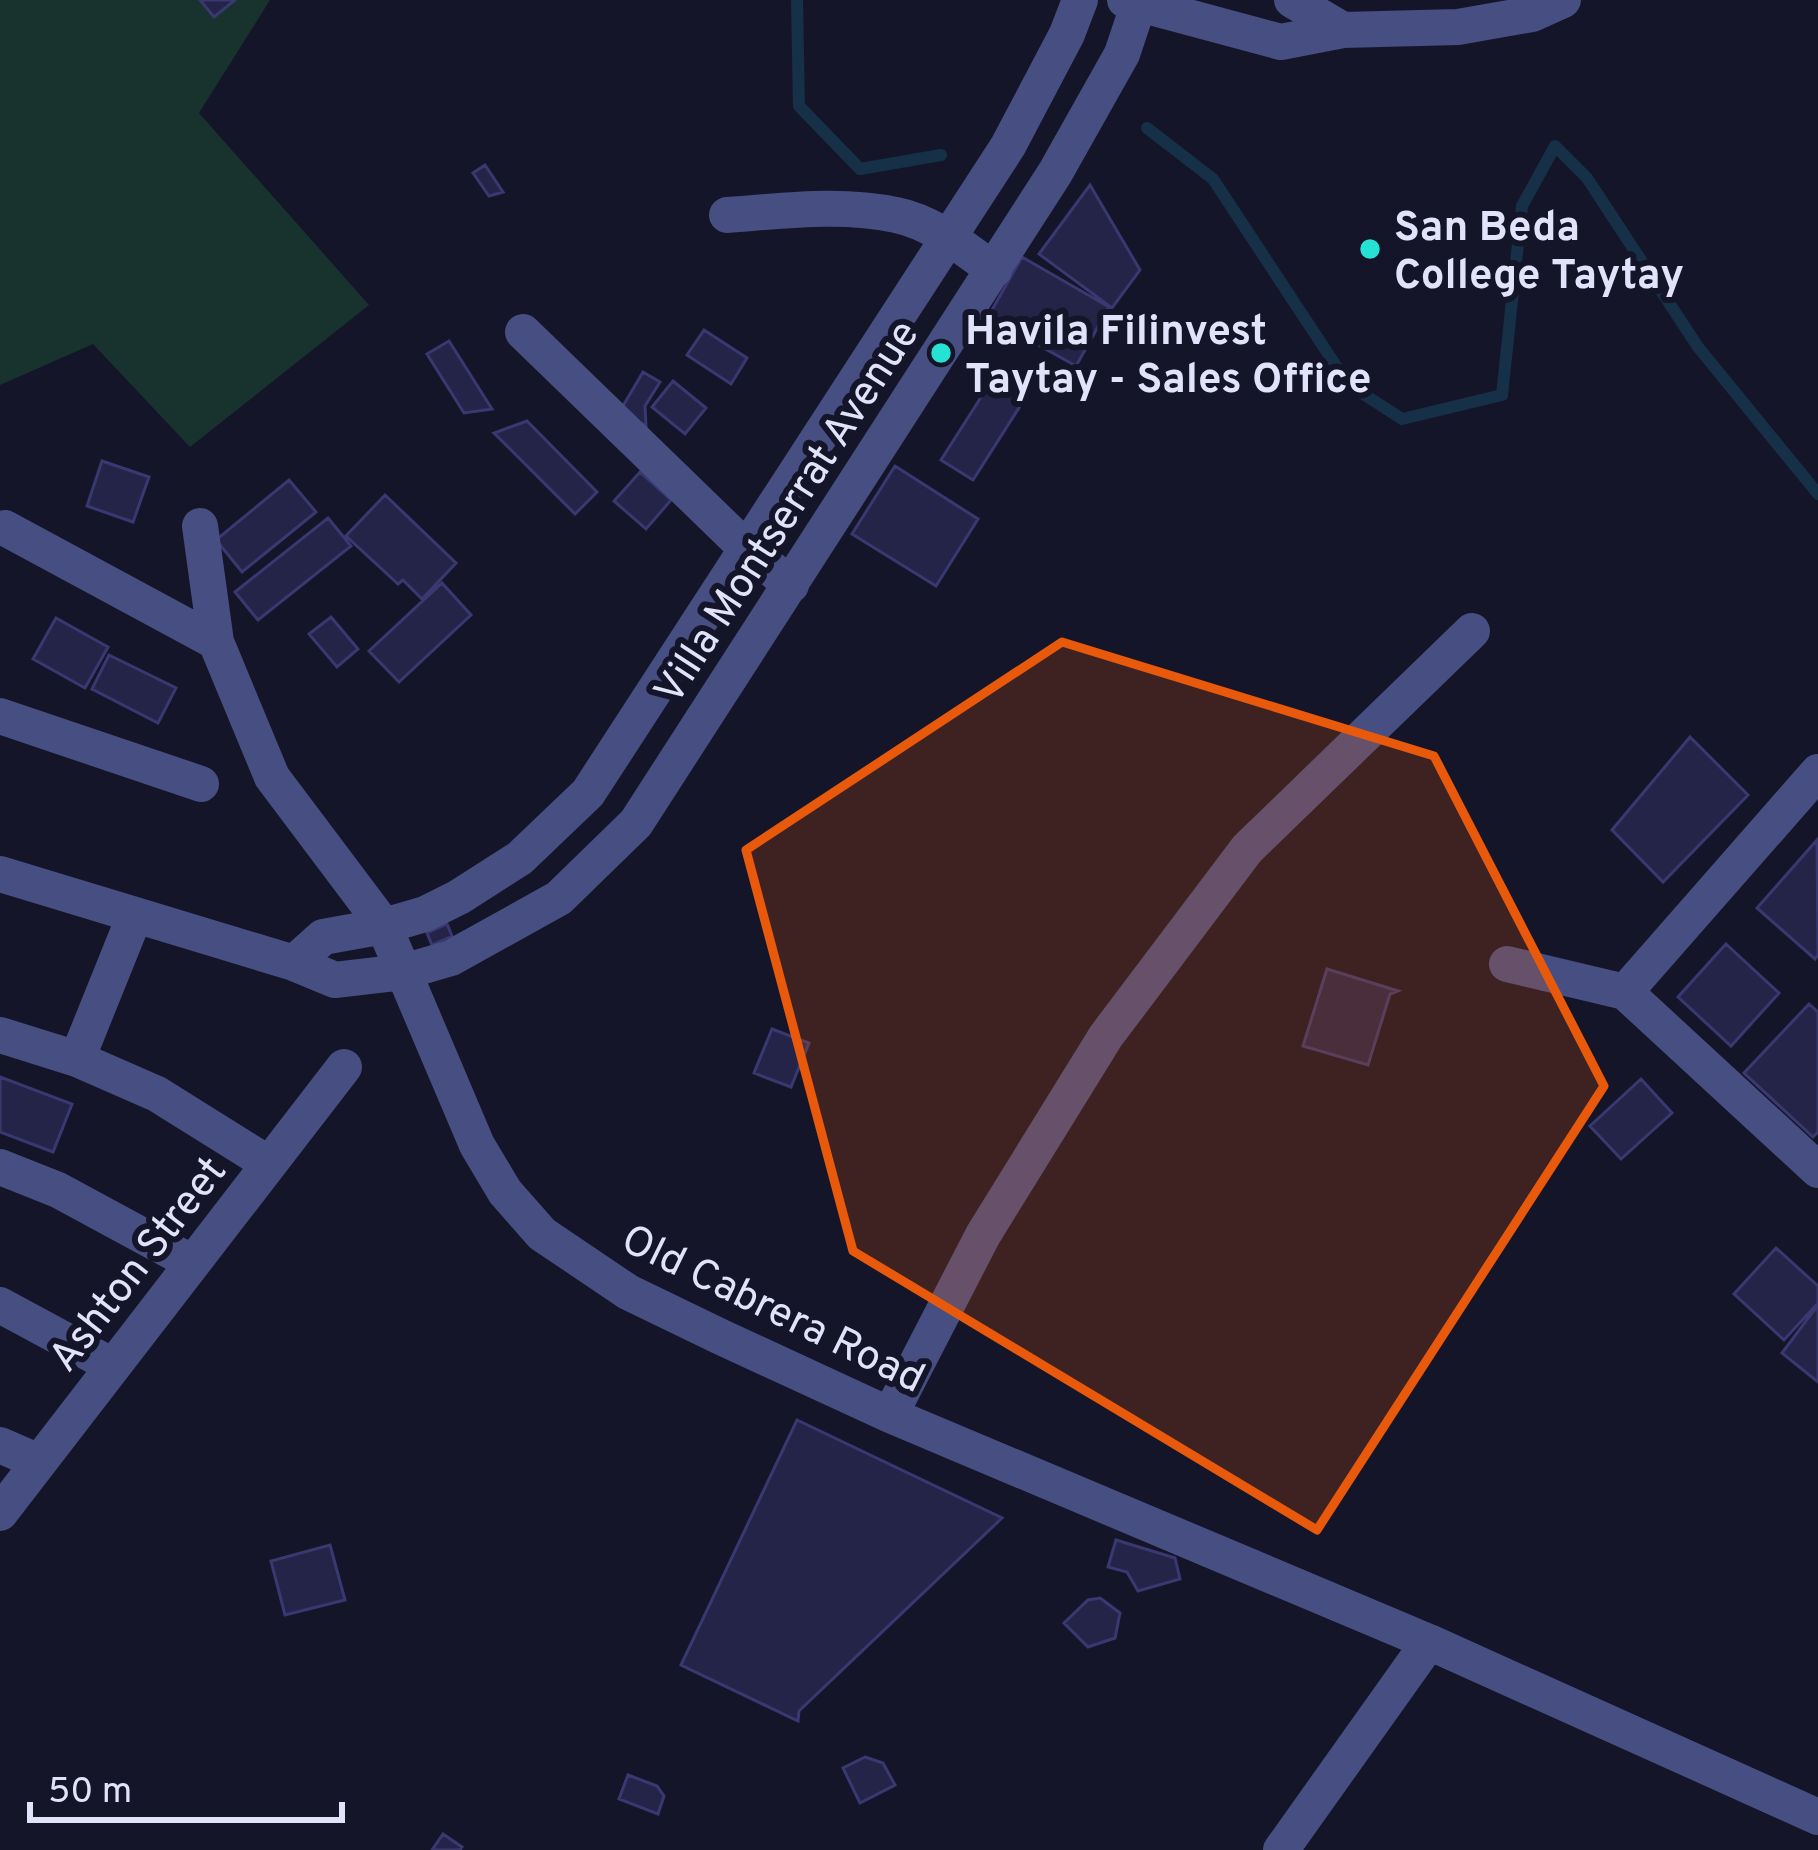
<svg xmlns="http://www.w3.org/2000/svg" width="1818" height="1850" font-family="Overpass,sans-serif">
<rect width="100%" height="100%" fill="#151529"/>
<path fill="#18332d" d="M0,0H270L199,113L369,305L190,447L93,344L0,385Z"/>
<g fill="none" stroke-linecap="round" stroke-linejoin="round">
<path stroke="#153047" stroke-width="12" d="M797,0L799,106L860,169L941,155
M1147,128L1213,179L1348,384L1402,419L1502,395L1522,206L1555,146L1587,178L1698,347L1818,494"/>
</g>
<path fill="#242348" stroke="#393871" stroke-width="3" d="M200,0H235L214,17Z
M485,165L503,192L489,196L473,173Z
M1090,185L1140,270L1112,308L1039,254Z
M1022,257L1109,307L1076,366L988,317Z
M704,330L747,358L731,384L687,355Z
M449,341L492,409L464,413L427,354Z
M643,372L660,382L645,406L646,426L620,411Z
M992,380L1024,400L973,480L941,460Z
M673,381L706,408L685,434L652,407Z
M527,421L597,492L575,514L494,433Z
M102,461L149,477L133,522L87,506Z
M895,466L978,519L936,586L852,534Z
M640,472L671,500L646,529L614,501Z
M289,480L316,512L242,572L216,540Z
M385,495L456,563L422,599L403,580L398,584L346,536Z
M328,518L351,546L258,620L235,592Z
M442,583L471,615L399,682L369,651Z
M331,617L358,649L337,667L309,634Z
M56,618L108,647L85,688L33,659Z
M109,655L176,688L158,723L92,689Z
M1690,737L1748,795L1663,882L1612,830Z
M1817,840L1818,955L1815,959L1757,908Z
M447,924L452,936L432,945L427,933Z
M1726,944L1779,993L1731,1046L1678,997Z
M1327,969L1398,991L1390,994L1368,1065L1303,1046Z
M1809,1004L1818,1012V1132L1813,1137L1744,1073Z
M772,1029L809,1043L791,1087L754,1073Z
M0,1077L72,1104L53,1152L0,1132Z
M1641,1079L1672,1113L1621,1159L1590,1126Z
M1776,1248L1818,1286V1303L1784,1340L1734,1294Z
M1818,1305V1382L1782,1353Z
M797,1420L1002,1518L799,1711L798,1721L681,1665Z
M1116,1540L1175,1558L1180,1579L1138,1591L1127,1572L1108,1567Z
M330,1545L345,1600L285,1615L271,1561Z
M1100,1598L1120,1613L1115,1638L1088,1647L1064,1623L1088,1600Z
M865,1757L883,1763L895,1785L860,1803L843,1768Z
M628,1775L657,1786L664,1796L658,1814L619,1799Z
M443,1834L462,1847L460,1850H432Z"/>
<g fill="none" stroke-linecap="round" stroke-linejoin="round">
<path stroke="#464e82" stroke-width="36" d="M1125,0L1281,42L1343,30L1458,27L1532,14L1563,0
M1292,0L1343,30
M727,215C783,211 841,203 896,215C932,222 965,249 994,270
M523,332L747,549L791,585
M200,526L216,642L272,777L384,926L477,1145L505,1192L542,1234L628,1292L721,1337L890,1415L1429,1642L1818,1817
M5,528L216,642
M0,716L201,784
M0,874L294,963L335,980L403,972L451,958L559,898L636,823L1055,173L1122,54L1140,0
M294,963L323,937L384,926L425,914L459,897L520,858L588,793L1008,146L1067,34L1080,0
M1507,964L1625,992L1818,1170
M1625,992L1818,772
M0,1035L77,1059L157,1094L269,1164
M77,1059L135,915
M0,1167L58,1190L193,1263
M0,1305L113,1366
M890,1415L983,1235L1106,1036L1247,849L1472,631
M0,1445L39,1462
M0,1513L344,1067
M1281,1850L1429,1642"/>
</g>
<path fill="#e8590c" fill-opacity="0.2" stroke="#e8590c" stroke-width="9" stroke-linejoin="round" d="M1062,642L1434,756L1604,1086L1317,1530L853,1251L746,850Z"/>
<g fill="#26e2d4" stroke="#151529" stroke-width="4.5">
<circle cx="1370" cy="249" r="12"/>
<circle cx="941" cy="353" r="12"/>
</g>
<g text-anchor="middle" stroke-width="12" stroke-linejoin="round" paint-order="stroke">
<g font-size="42" font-weight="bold" fill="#e1e3fb" stroke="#151529" text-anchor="start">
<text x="1394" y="240">San Beda<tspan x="1394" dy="48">College Taytay</tspan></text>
<text x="965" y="344">Havila Filinvest<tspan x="965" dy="48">Taytay - Sales Office</tspan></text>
</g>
<g font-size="42" fill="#e1e3fb" stroke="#151529">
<text transform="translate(785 511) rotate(-57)" y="15">Villa Montserrat Avenue</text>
<text transform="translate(136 1263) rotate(-52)" y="15">Ashton Street</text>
<text transform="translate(774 1307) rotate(26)" y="15">Old Cabrera Road</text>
</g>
</g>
<path d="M30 1802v18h312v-18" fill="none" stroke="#e1e3fb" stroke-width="6"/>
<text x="48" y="1802" font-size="36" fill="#e1e3fb" stroke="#151529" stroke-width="9" paint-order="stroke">50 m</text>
</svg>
